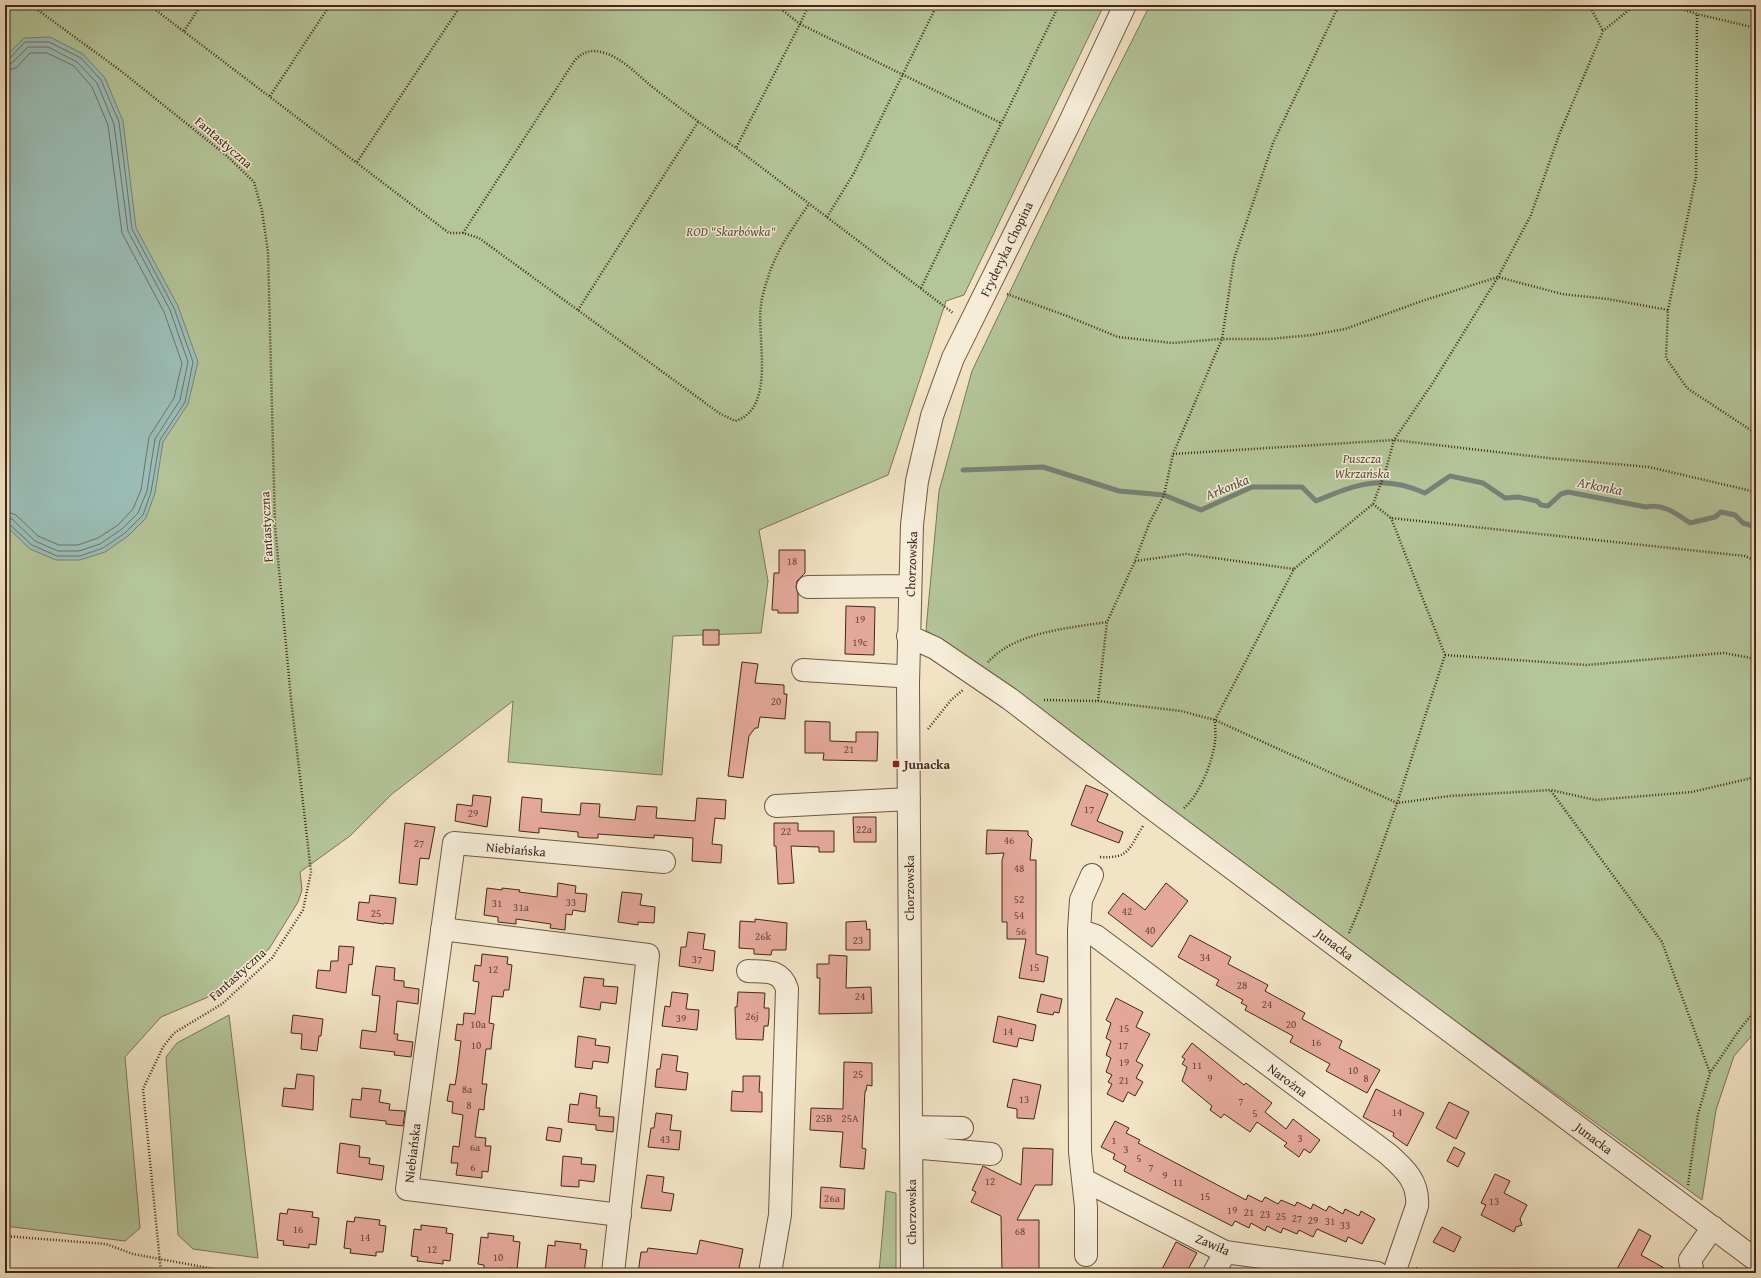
<svg xmlns="http://www.w3.org/2000/svg" width="1761" height="1278" font-family="'Gentium Book Plus',serif">
<rect width="100%" height="100%" fill="#f1e3c4"/>
<filter id="stains"><feTurbulence type="fractalNoise" baseFrequency=".005" numOctaves="4"/><feColorMatrix values="0 0 0 0 .2 0 0 0 0 .09 0 0 0 0 .02 0 0 0 .5 -.17"/></filter>
<radialGradient id="worn" r=".72"><stop offset=".6" stop-color="#630" stop-opacity="0"/><stop offset="1" stop-color="#630" stop-opacity=".3"/></radialGradient>
<path fill="#b4c599" stroke="#7b765a" d="M5,5H1104L964,295L946,301L888,475L759,530L768,581L761,633L673,636L662,775L508,762L513,701L392,794L350,836L300,872L302,890L298,902L269,949L213,995L161,1017L125,1057L140,1228L125,1241L5,1226Z
M1150,5H1756V1031L1734,1056L1716,1110L1702,1200L1348,943L926,630L939,491L972,371L1093,118Z
M229,1015L258,1258L193,1249L178,1235L166,1057L177,1043Z
M886,1191L896,1193V1273H879Z"/>
<path fill="#9bbeb7" stroke="#778278" d="M50,37L83,54L105,78L123,121L136,228L178,306L198,362L188,404L163,442L155,493L146,518L128,536L105,552L80,560H56L30,549L5,525V57L24,38Z"/>
<g fill="none" stroke-linecap="round" stroke-linejoin="round">
<path stroke="#6e7368" stroke-width="1" d="M5,60L9,59L25,42H49L81,58L101,80L119,122L132,229L174,308L193,362L185,402L160,440L151,492L143,515L125,533L103,548L80,556H57L32,545L9,524L5,523
M5,65L12,63L28,47H48L77,62L97,83L114,124L128,231L170,310L188,362L180,400L155,439L147,491L138,513L122,529L100,544L79,551H58L35,541L12,519L5,517
M5,71L16,68L30,53H47L74,66L92,87L108,125L122,233L164,312L182,363L174,398L149,437L141,490L133,509L118,525L98,538L78,545H59L38,536L16,515L5,511"/>
<path stroke="#778278" stroke-width="5" d="M963,470L1043,467L1119,491L1164,495L1201,510L1252,487H1302L1316,501C1357,484 1382,474 1425,493L1450,476L1483,483L1505,498L1518,497L1537,501L1541,505L1548,506L1561,494L1568,492L1646,507C1663,503 1677,514 1690,523L1715,517L1721,512L1735,515L1743,523L1756,527"/>
</g>
<path fill="#e4a89b" stroke="#42281a" d="M779,550H805V573L797,581L796,587L798,594V613H778V610H772L774,573H779Z
M846,606L875,607L874,655L845,654Z
M703,630H719V645H703Z
M742,662L758,664L755,683L784,685V694H787L785,719L760,717L758,728H755L749,736L743,778L728,776Z
M805,721L830,722V741L856,742V732H878L877,761L823,760L824,753H805Z
M1086,785L1108,794L1097,821L1123,832L1119,843L1071,825Z
M473,795L491,797L487,827L455,821L457,804L472,806Z
M522,797L542,799L541,812L580,815L581,803L600,804L599,817L635,820L637,806L657,807L656,818L695,821L697,798L726,800L725,819L715,818L712,844L722,845L721,863L692,861L693,838L654,835V838L598,834V838H590L578,837V832L539,828V833L519,831Z
M853,817H876V842H854Z
M405,823L435,827L429,859L420,858L417,885L399,883Z
M774,823H798V831H834V852H819V847L791,846L794,883L778,884L776,846H774Z
M987,830L1028,831V835L1032,839L1030,860H1036V954L1048,957L1044,982L1019,978L1026,939H1007V922H1002V860L1004,853L986,854Z
M558,883L576,886L575,893L587,894L585,912L573,910L572,915L566,914L565,930L550,928L551,924L516,919V924L498,922V917L484,915L487,888L502,890V888L520,890L519,892L557,897Z
M1166,883L1188,901L1152,947L1108,913L1123,893L1145,910Z
M622,892L642,894L640,905L655,907L654,923L638,922V925L618,922Z
M370,895L396,898L393,924L384,923V924L357,920L359,902L369,903Z
M755,919L787,923L786,950H772L771,955L754,954V949L739,948L740,921L755,922Z
M866,921L867,930L870,929V950H846V922Z
M688,932L705,934L703,949L715,951L713,971L679,966L681,947H686Z
M1190,935L1231,957L1228,964L1268,985L1265,991L1305,1013L1302,1019L1342,1041L1339,1048L1380,1070L1367,1093L1326,1071L1330,1064L1290,1042L1293,1036L1245,1010L1247,1006L1241,1003L1243,1000L1216,985L1219,980L1178,957Z
M339,946L354,947L352,965L349,964L346,993L316,988L318,970L330,971L331,961H338Z
M482,954L508,957L507,964L512,965L509,990H504L503,997L492,996L489,1023L494,1024L492,1037L491,1049H486L482,1084H487L485,1097L484,1110L479,1109L475,1137L486,1138L485,1146H491L488,1172L482,1171V1178L456,1175L458,1163H451L452,1155L453,1146L459,1147L463,1115L452,1113L453,1102L447,1101L450,1084L455,1085L457,1073L461,1041L455,1040L457,1024L463,1025L464,1013L475,1014L479,982L473,981L475,965L481,966Z
M829,955L847,956L846,988L871,987L872,1013L819,1014L820,978H817V964H829Z
M376,966L395,968L394,980L404,981V987L419,989L418,1004L397,1001L394,1034H398L397,1040L413,1042L411,1057L394,1055L395,1052L360,1048L362,1030L376,1032L380,996L372,995Z
M584,977L604,979L603,986L618,987L616,1004L601,1002L600,1010L580,1007Z
M672,992L688,994L686,1009L699,1010L697,1030L662,1026L665,1006L670,1007Z
M738,992L765,993L764,1008H769V1017L768,1026H764L763,1040L736,1039L735,1007H737Z
M1041,994L1062,999L1059,1013L1054,1012L1053,1015L1037,1012Z
M1116,998L1143,1012L1136,1027L1150,1034L1136,1061L1143,1065L1136,1078L1143,1082L1135,1096L1128,1092L1123,1102L1107,1094L1112,1084L1108,1082L1112,1075L1106,1072L1111,1058L1106,1055L1111,1041L1106,1038L1111,1023L1106,1020Z
M293,1015L323,1019L321,1036H319L317,1051L301,1049L302,1034L291,1033Z
M998,1016L1036,1025L1033,1041L1019,1038L1017,1047L993,1042Z
M578,1036L596,1039L595,1045L610,1047L608,1063L593,1061L592,1069L575,1067Z
M1192,1043L1244,1085L1246,1083L1272,1103L1265,1112L1286,1129L1293,1119L1320,1140L1310,1153L1304,1149L1299,1157L1284,1146L1287,1143L1257,1122L1250,1132L1224,1114L1221,1118L1210,1110L1212,1106L1182,1081L1187,1067L1182,1064L1185,1059L1182,1057Z
M662,1054L678,1056L676,1071L688,1073L686,1090L655,1087L657,1069H660Z
M844,1062L872,1063V1086L867,1085L866,1091H865L862,1148L866,1149L864,1169L840,1167L843,1132L810,1130L811,1108L843,1109Z
M297,1074L314,1076L313,1110L282,1106L284,1088L295,1089Z
M743,1076H760L759,1092H762V1112L731,1111L732,1091L743,1092Z
M1013,1079L1041,1085L1034,1119L1017,1118V1109L1007,1107Z
M362,1088L381,1090L379,1102L390,1104L389,1110L405,1111L403,1126L386,1124V1121L350,1117L352,1099L361,1100Z
M1376,1089L1424,1113L1407,1146L1393,1136L1394,1133L1363,1117Z
M580,1093L597,1096L596,1108H600L599,1116L614,1117L613,1132L596,1130V1125L568,1122L570,1104L578,1105Z
M1449,1102L1469,1112L1456,1139L1436,1128Z
M656,1113L672,1115L670,1130L681,1131L679,1150L648,1147L651,1128H654Z
M1115,1121L1129,1128L1126,1133L1140,1140L1138,1143L1246,1200L1248,1195L1262,1202L1265,1197L1278,1204L1281,1200L1295,1206L1297,1202L1311,1209L1313,1204L1326,1211L1329,1206L1343,1214L1345,1209L1359,1216L1361,1211L1375,1219L1362,1244L1348,1237L1346,1242L1317,1229L1313,1237L1299,1230L1297,1234L1283,1228L1281,1233L1267,1226L1265,1231L1251,1223L1249,1228L1235,1221L1232,1226L1124,1171L1126,1166L1113,1159L1115,1154L1101,1147Z
M548,1127L562,1129L560,1142L546,1140Z
M340,1143L360,1146L359,1157L370,1158L369,1164L384,1166L382,1180L337,1173Z
M1454,1147L1465,1153L1458,1167L1447,1161Z
M1023,1148L1053,1149L1052,1185H1035L1017,1220H1039V1273H1002L1001,1216L971,1202L976,1192L972,1190L983,1166L1021,1185Z
M563,1156L582,1158L581,1164L596,1165L594,1182L579,1180V1187L561,1186Z
M1495,1174L1510,1181L1504,1193L1527,1205L1520,1219L1522,1225L1516,1227L1514,1232L1481,1215L1486,1205L1481,1203Z
M647,1175L664,1177L662,1192L674,1194L671,1211L641,1208Z
M821,1187L845,1189L844,1209L820,1208Z
M288,1209L313,1212L312,1217L319,1218L316,1245L309,1244V1248L283,1245L284,1241L277,1240L280,1213L287,1214Z
M355,1217L380,1220L379,1225L386,1226L383,1252H376V1256L350,1253L351,1249L344,1248L347,1221L354,1222Z
M421,1225L447,1228L446,1233L453,1234L450,1261L443,1260V1264L417,1261L418,1257L411,1256L414,1229L421,1230Z
M1442,1227L1461,1237L1454,1252L1433,1242Z
M1639,1229L1651,1236L1641,1255L1673,1273H1625L1617,1269Z
M488,1233L514,1236L513,1241L520,1242L517,1269L510,1268L509,1273L484,1269V1265L478,1264L481,1237L488,1238Z
M700,1240L743,1249L738,1273H638L641,1252H647L648,1248L697,1254Z
M555,1241L581,1244L580,1249L587,1250L584,1273L545,1272L548,1245L555,1246Z
M1176,1242L1197,1253L1186,1273H1160Z"/>
<g fill="none" stroke-linecap="round" stroke-linejoin="round">
<g stroke="#6e5744" stroke-width="24">
<path id="minor" d="M808,587L910,586
M908,636L935,648L1010,699L1153,809L1756,1260
M803,670L898,676
M776,806L909,799
M442,929L648,955L613,1273
M1079,930L1096,936L1388,1154C1405,1169 1419,1182 1417,1206L1394,1273
M748,971C766,972 781,969 787,989L780,1215L770,1273
M911,1127L962,1128
M911,1147L991,1154
M1084,1180L1225,1252L1377,1273
M620,1215L407,1189L454,843L664,862
M1086,1255V1207L1080,1152L1079,930L1081,900L1092,875
M912,1273L908,683L912,525L917,481L932,416L953,358L1068,126L1125,5
M1214,1273L1225,1252
M1693,1273L1690,1260L1713,1227"/>
</g>
<path stroke="#42281a" stroke-width="2.5" stroke-dasharray="1 2" stroke-linecap="butt" d="M31,5L121,71L227,156L254,182L262,211L268,252L275,526L291,699L311,872L303,910L272,958L222,1004L174,1033L163,1047L143,1089L161,1273
M149,5L449,233H463L479,238L719,413L735,421C777,409 756,336 761,305C762,297 764,289 767,281C775,252 792,229 809,204
M776,5L800,24L736,148L953,313
M809,5L800,24L1001,123
M1589,5L1603,31
M1670,5L1697,14L1756,28
M184,31L201,5
M270,96L330,5
M357,162L461,5
M827,217L854,173L937,5
M463,233L575,60C584,51 592,49 605,53C621,58 637,74 650,85C678,107 707,128 736,148
M921,288L1059,5
M1007,294L1067,316L1118,337L1172,343L1222,339H1269L1312,335L1345,329L1422,301L1498,277L1562,294L1608,299L1668,310L1666,358L1687,388L1752,431L1756,442
M578,310L698,122
M1668,310L1696,177L1697,14
M1173,454L1394,440L1548,458L1649,467L1756,492
M1373,504L1391,518L1745,556L1756,561
M1135,561L1186,554L1294,569
M1445,655L1586,665L1724,653L1756,659
M988,662C1015,632 1069,628 1107,622
M1044,700L1098,701L1181,711L1215,720L1397,803L1450,796L1551,790L1595,800L1692,792L1756,777
M1098,701L1107,622L1135,561L1149,524L1164,495L1173,454L1222,339L1234,259L1273,143L1339,5
M928,729L951,700L963,690
M1551,791L1662,942L1710,1073
M1184,808C1200,794 1212,763 1215,742C1216,735 1215,727 1215,720L1294,569L1373,504L1385,473L1394,440L1432,384L1498,277L1531,215L1559,135L1603,31L1635,5
M1100,857C1130,859 1129,848 1143,826
M1349,933L1361,905L1397,803L1445,655L1391,518
M1688,1185L1698,1114L1710,1073L1740,1029L1756,1009
M5,1236L106,1244L133,1254L236,1273
M1416,1268L1429,1273"/>
<use href="#minor" stroke="#f6edd9" stroke-width="22"/>
</g>
<rect fill="#8f2418" stroke="#f6edd9" stroke-width="1.5" x="892" y="760" width="8" height="8" rx="2"/>
<g text-anchor="middle" stroke-width="3" stroke-linejoin="round" paint-order="stroke">
<g font-size="11" fill="#6a483a">
<text x="792" y="565">18</text>
<text x="860" y="623">19</text>
<text x="860" y="646">19c</text>
<text x="776" y="705">20</text>
<text x="849" y="753">21</text>
<text x="1089" y="813">17</text>
<text x="473" y="817">29</text>
<text x="864" y="833">22a</text>
<text x="786" y="835">22</text>
<text x="1009" y="844">46</text>
<text x="419" y="847">27</text>
<text x="1019" y="872">48</text>
<text x="1019" y="903">52</text>
<text x="571" y="906">33</text>
<text x="497" y="907">31</text>
<text x="521" y="911">31a</text>
<text x="1127" y="915">42</text>
<text x="376" y="917">25</text>
<text x="1019" y="919">54</text>
<text x="1150" y="934">40</text>
<text x="1021" y="935">56</text>
<text x="763" y="940">26k</text>
<text x="858" y="944">23</text>
<text x="1205" y="961">34</text>
<text x="697" y="963">37</text>
<text x="1034" y="971">15</text>
<text x="493" y="973">12</text>
<text x="1242" y="989">28</text>
<text x="860" y="1000">24</text>
<text x="1267" y="1008">24</text>
<text x="752" y="1020">26j</text>
<text x="681" y="1022">39</text>
<text x="478" y="1028">10a</text>
<text x="1291" y="1028">20</text>
<text x="1124" y="1032">15</text>
<text x="1008" y="1035">14</text>
<text x="1316" y="1046">16</text>
<text x="476" y="1049">10</text>
<text x="1123" y="1049">17</text>
<text x="1124" y="1066">19</text>
<text x="1197" y="1069">11</text>
<text x="1353" y="1074">10</text>
<text x="858" y="1078">25</text>
<text x="1210" y="1082">9</text>
<text x="1366" y="1082">8</text>
<text x="1124" y="1084">21</text>
<text x="467" y="1093">8a</text>
<text x="1024" y="1103">13</text>
<text x="1241" y="1105">7</text>
<text x="469" y="1109">8</text>
<text x="1397" y="1116">14</text>
<text x="1255" y="1117">5</text>
<text x="824" y="1122">25B</text>
<text x="850" y="1122">25A</text>
<text x="1300" y="1142">3</text>
<text x="665" y="1143">43</text>
<text x="1114" y="1144">1</text>
<text x="475" y="1151">6a</text>
<text x="1126" y="1153">3</text>
<text x="1139" y="1162">5</text>
<text x="473" y="1171">6</text>
<text x="1151" y="1171">7</text>
<text x="1165" y="1179">9</text>
<text x="990" y="1185">12</text>
<text x="1178" y="1186">11</text>
<text x="1205" y="1200">15</text>
<text x="832" y="1202">26a</text>
<text x="1494" y="1205">13</text>
<text x="1232" y="1214">19</text>
<text x="1249" y="1216">21</text>
<text x="1265" y="1218">23</text>
<text x="1281" y="1220">25</text>
<text x="1297" y="1222">27</text>
<text x="1313" y="1224">29</text>
<text x="1330" y="1225">31</text>
<text x="1345" y="1229">33</text>
<text x="298" y="1233">16</text>
<text x="1020" y="1235">68</text>
<text x="365" y="1241">14</text>
<text x="432" y="1253">12</text>
<text x="498" y="1261">10</text>
</g>
<g font-size="13" fill="#42281a" stroke="#f6edd9">
<text transform="translate(224 142) rotate(41)" y="5">Fantastyczna</text>
<text transform="translate(1006 249) rotate(-64)" y="5">Fryderyka Chopina</text>
<text transform="translate(266 527) rotate(-93)" y="5">Fantastyczna</text>
<text transform="translate(911 564) rotate(-88)" y="5">Chorzowska</text>
<text transform="translate(516 849) rotate(5)" y="5">Niebiańska</text>
<text transform="translate(909 888) rotate(-90)" y="5">Chorzowska</text>
<text transform="translate(1335 944) rotate(37)" y="5">Junacka</text>
<text transform="translate(237 974) rotate(-42)" y="5">Fantastyczna</text>
<text transform="translate(1288 1080) rotate(37)" y="5">Narożna</text>
<text transform="translate(1594 1138) rotate(37)" y="5">Junacka</text>
<text transform="translate(412 1153) rotate(-83)" y="5">Niebiańska</text>
<text transform="translate(911 1212) rotate(-90)" y="5">Chorzowska</text>
<text transform="translate(1213 1244) rotate(23)" y="5">Zawiła</text>
</g>
<g font-size="13" font-style="italic" fill="#5e4f3a" stroke="#f6edd9">
<text x="731" y="236">ROD "Skarbówka"</text>
<text x="1362" y="463">Puszcza<tspan x="1362" dy="15">Wkrzańska</tspan></text>
</g>
<g font-size="13" font-weight="bold" fill="#42281a" stroke="#f6edd9" text-anchor="start">
<text x="904" y="769">Junacka</text>
</g>
<g font-size="14" font-style="italic" fill="#584e41" stroke="#f6edd9">
<text transform="translate(1600 486) rotate(11)" y="5">Arkonka</text>
<text transform="translate(1227 487) rotate(-22)" y="5">Arkonka</text>
</g>
</g>
<rect width="1761" height="1278" fill="none" stroke="#f1e3c4" stroke-width="20"/>
<rect x="6" y="6" width="1749" height="1266" fill="none" stroke="#42281a" stroke-width="2"/>
<rect x="10" y="10" width="1741" height="1258" fill="none" stroke="#42281a"/>
<rect width="100%" height="100%" filter="url(#stains)"/>
<rect width="100%" height="100%" fill="url(#worn)"/>
</svg>
